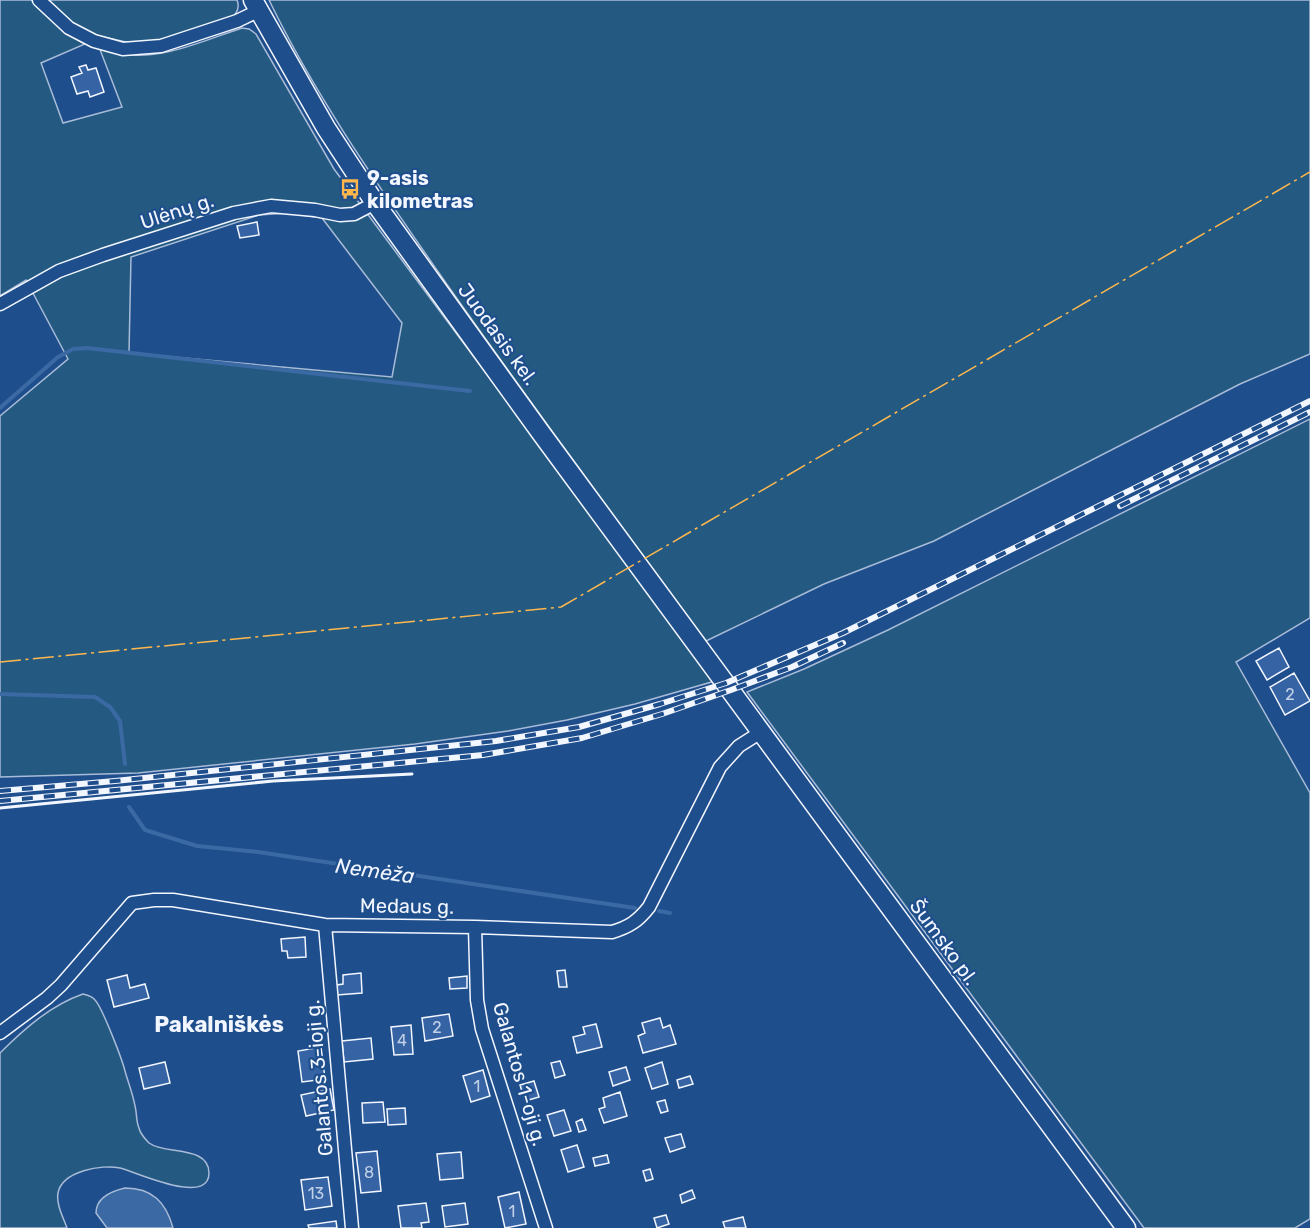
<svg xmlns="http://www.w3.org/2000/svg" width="1310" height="1228" font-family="Rubik,sans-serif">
<rect width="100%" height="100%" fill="#1f4e8c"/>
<path fill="#245a82" stroke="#a8bbd7" stroke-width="1.5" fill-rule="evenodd" d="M0,0H31L68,34L85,44L41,63L63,123L122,107L99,47C106,49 114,53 122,54C161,61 205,40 242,28L249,29L256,34L334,169L715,681L635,704L567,720L508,731L415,744L138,773L0,777V416L68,359L26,280L0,296ZM288,213L322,218L402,323L392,377L129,353L131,257L259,215Z
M46,0H237C241,10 234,18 225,21L152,42H126L85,33L68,22Z
M269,0H1310V354L1240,384L934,541L824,584L706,641C616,519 526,398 439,273C378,185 316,97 269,0Z
M1310,419V618L1236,662L1310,793V1219L1295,1228H1144L747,692L804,669L888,630Z
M83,994C87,995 93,997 95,1000C102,1007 122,1059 125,1071C128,1082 133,1094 135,1106C137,1113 136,1122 139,1128C140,1133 146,1140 149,1143C165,1155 209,1145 209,1173C209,1207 134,1171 120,1168C102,1164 62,1171 58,1193C56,1204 63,1217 67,1228H0V1053C24,1029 51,1005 83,994Z"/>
<path fill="#3b69a3" stroke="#a8bbd7" stroke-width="1.5" d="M125,1188C152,1188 166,1202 173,1228H107L96,1213C96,1197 112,1191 125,1188Z"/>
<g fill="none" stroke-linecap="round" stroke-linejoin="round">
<path stroke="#3b69a3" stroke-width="4" d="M0,408L58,357L73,349L87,348L470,391
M0,694L95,697L110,707L120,721L125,764
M129,807L145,830L197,846L258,852L635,908
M659,911L670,913"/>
</g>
<path fill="#3563a3" stroke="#f2f6ff" stroke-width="1.5" d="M86,65L88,70L96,68L104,92L90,97L88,91L77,94L71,77L82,73L79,67Z
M257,222L259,235L240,238L237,226Z
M1279,648L1289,667L1267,680L1256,661Z
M1294,673L1310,701L1285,715L1270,687Z
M305,937L306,957L288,958L287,951H282L281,939Z
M565,970L567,987H559L557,971Z
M361,973L362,993L337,995V985L343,984V975Z
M127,975L130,988L145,984L149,998L114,1007L107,980Z
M467,976V988L450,989L449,978Z
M449,1014L453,1036L425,1041L422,1018Z
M660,1018L663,1028L670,1025L676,1044L643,1053L638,1036L645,1033L642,1023Z
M596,1024L602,1047L577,1053L573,1037L585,1034L583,1027Z
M411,1025L413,1054L394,1055L391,1027Z
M371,1038L373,1059L344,1062L342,1041Z
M321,1047L325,1079L302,1082L298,1051Z
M560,1061L565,1075L555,1078L551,1063Z
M165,1062L170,1083L144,1089L139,1068Z
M662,1062L668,1084L652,1089L645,1068Z
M626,1067L630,1080L613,1086L609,1072Z
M483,1070L490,1096L471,1102L463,1076Z
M690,1076L693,1084L679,1088L677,1080Z
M534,1081L539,1097L525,1101L520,1085Z
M330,1089L334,1110L306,1116L301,1095Z
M620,1092L627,1116L604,1123L599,1109L605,1107L603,1098Z
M665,1100L668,1111L661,1113L657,1102Z
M383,1102L385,1122L363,1123L362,1103Z
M405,1108L406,1124L388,1125L387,1109Z
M564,1110L571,1131L554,1136L547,1115Z
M582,1119L586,1130L579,1132L576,1122Z
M681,1134L685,1147L670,1152L665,1138Z
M577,1145L584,1167L568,1172L561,1150Z
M377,1151L381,1191L361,1193L356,1153Z
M461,1152L463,1178L440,1180L437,1154Z
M607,1155L609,1163L595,1166L593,1158Z
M650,1169L653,1179L646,1181L643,1171Z
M328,1177L332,1206L305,1210L301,1180Z
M692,1190L695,1198L682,1203L680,1195Z
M519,1192L526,1224L505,1228L498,1197Z
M426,1203L429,1222L421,1223L422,1228H401L398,1206Z
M465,1203L468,1224L445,1227L442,1206Z
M666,1215L669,1224L657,1228L654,1218Z
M743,1217L746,1228H725L723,1222Z
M336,1221L337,1228H309L308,1225Z"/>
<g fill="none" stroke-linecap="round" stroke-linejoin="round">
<g stroke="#f2f6ff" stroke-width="15">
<path id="minor" d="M39,0L69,28L94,41L123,49L161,46L237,21L258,11
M0,304L59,271L103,255L234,213L271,206L315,210L340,215L354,214L375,203
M325,925L352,1228
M475,927L477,1000L482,1029L546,1228
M0,1033L47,998L61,985L132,903L154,900H173L325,925L475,927L612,932C629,927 638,921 649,907L720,767L739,746L761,732"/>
</g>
<g stroke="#f2f6ff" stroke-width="21">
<path id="primary" d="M253,0L326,128L375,203L541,433L1126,1228"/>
</g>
<use href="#minor" stroke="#1f4e8c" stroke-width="12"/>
<use href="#primary" stroke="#1f4e8c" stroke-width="18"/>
<g stroke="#f2f6ff" stroke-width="6">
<path id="rail" d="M1120,506L1310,412
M0,791L115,781L496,741L579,727L660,704L726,683L843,633L1310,401
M0,801L483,755L582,738L662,714L731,690L792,667L843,643"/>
</g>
<use href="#rail" stroke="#1f4e8c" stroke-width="4" stroke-dasharray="11" stroke-linecap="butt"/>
<path stroke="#f2f6ff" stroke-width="3" d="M0,808L273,781L412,774"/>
<path stroke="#ffb74d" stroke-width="1.5" stroke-dasharray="21 4.5 3 4.5" stroke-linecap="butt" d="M0,662L561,607L1310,172"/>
</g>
<defs>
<g id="bus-bare" transform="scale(1.62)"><path d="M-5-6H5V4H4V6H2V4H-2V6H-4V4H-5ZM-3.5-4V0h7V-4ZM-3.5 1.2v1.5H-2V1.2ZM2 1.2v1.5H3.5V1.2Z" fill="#ffb74d" stroke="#1f4e8c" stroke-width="2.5" paint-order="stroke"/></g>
</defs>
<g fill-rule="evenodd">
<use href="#bus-bare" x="350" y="189"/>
</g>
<g text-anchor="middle" stroke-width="4.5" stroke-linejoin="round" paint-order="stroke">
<g font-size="16" fill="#c3d1e8">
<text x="1290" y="700">2</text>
<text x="437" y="1033">2</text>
<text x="402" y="1046">4</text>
<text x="477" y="1092">1</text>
<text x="369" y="1178">8</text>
<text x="316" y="1199">13</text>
<text x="512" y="1217">1</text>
</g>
<g font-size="20" font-weight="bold" fill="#f2f6ff" stroke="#1f4e8c" text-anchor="start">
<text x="367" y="185">9-asis<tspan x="367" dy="23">kilometras</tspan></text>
</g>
<g font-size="20" fill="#f2f6ff" stroke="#1f4e8c">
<text transform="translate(177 211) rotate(-18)" y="7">Ulėnų g.</text>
<text transform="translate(498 334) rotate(54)" y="7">Juodasis kel.</text>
<text transform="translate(407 906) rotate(1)" y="7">Medaus g.</text>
<text transform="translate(944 942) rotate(54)" y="7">Šumsko pl.</text>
<text transform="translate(520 1074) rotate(74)" y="7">Galantos 1-oji g.</text>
<text transform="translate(319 1078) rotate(-95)" y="7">Galantos 3-ioji g.</text>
</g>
<g font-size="21" font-style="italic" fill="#f2f6ff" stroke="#1f4e8c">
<text transform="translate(375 871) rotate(8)" y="7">Nemėža</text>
</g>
<g font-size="22" font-weight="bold" fill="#f2f6ff" stroke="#1f4e8c">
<text x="219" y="1032">Pakalniškės</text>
</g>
</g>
</svg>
